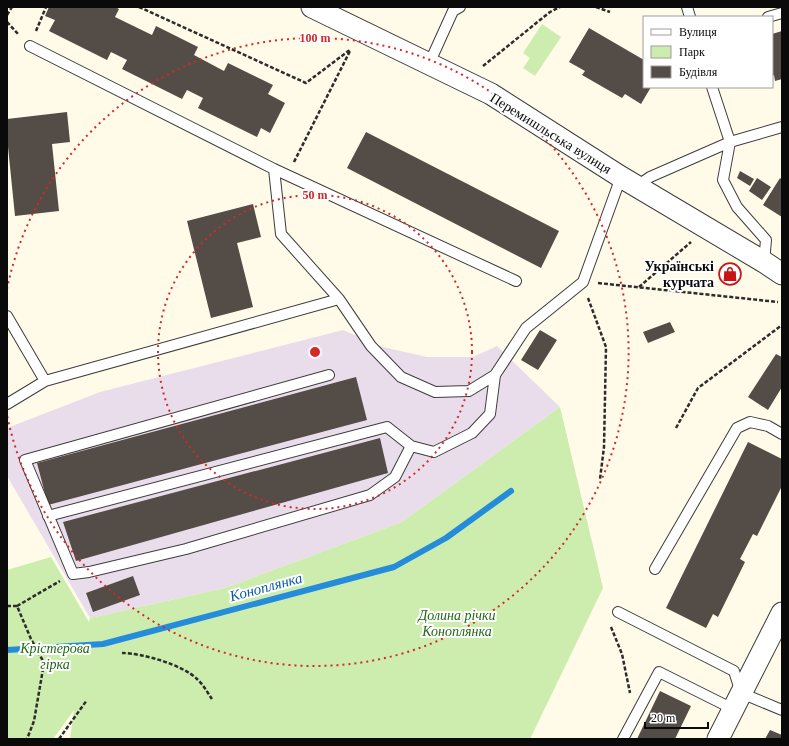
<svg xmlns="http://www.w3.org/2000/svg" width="789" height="746" font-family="'Times New Roman',serif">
<rect width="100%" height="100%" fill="#fffbe8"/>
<path fill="#eaddeb" d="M343,330L383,347L427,357H473L497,346L560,407L402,522L225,588L90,618L7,476V428L100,392Z"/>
<path fill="#ccedad" d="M542,24L561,37L535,76L523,68L530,58L523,53Z
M560,407L603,588L530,739H70L74,710L53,739H7V570L51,557L89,622L90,618L225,588L402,522Z"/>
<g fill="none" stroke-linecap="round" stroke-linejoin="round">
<path stroke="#258bdb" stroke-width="6" d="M7,650L103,644L394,567L446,538L511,491"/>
</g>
<path fill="#544c46" d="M49,7H115L119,9L115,17L152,35L156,26L198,47L194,55L224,71L228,63L273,85L268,94L285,103L270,133L261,128L257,137L198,108L203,98L187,90L182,99L122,69L127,60L111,52L107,60L49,31L55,20L45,16Z
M589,28L644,60V87H651L641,104L625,94L622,98L582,75L585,71L569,62Z
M782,31V79L775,81L774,75L772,76V34Z
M67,112L70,142L52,144L59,211L15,216L7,137V119Z
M366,132L559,231L541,268L347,168Z
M740,171L754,179L750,186L737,178Z
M757,178L771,187L762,200L749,191Z
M780,178L782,180V217L763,205Z
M253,204L261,237L237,243L253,307L211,318L187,221Z
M725,267L740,275L735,285L719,276Z
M670,322L675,332L648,343L643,332Z
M540,330L557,340L538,370L521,360Z
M776,354L782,357V387L768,410L748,397Z
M356,377L367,420L48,505L37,463Z
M380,438L388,473L76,561L63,522Z
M748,442L782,459V486L757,536L753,534L740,559L745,562L718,617L713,614L706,628L666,608Z
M133,576L140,595L93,612L86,593Z
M660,691L691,706L675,739H637Z
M770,730L782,735V739H765Z"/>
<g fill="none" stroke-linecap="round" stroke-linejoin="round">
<g stroke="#3d3d3d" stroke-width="12">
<path id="service" d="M687,7L690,17
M768,17L782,13
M30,46L274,169L516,281
M429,64L453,11L460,7
M274,169L281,234L339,299L371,346L401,377L435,392L469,391L495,375L526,328L583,282L621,177
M637,186L650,177L730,142L712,87
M764,262L766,240L737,207L723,180L730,142L782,127
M7,316L45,381
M329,375L25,460L73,574L89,572L186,549L370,495L395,477L411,446
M7,404L45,381L339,299
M48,516L387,427L411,446L434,452L472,433L490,414L495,375
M655,569L737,428L750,422L768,426L782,434
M618,612L734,671L741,693L782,710
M623,739L659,672L733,709"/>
</g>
<g stroke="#3d3d3d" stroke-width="23">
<path id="minor" d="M312,7L491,94L621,177L764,262L782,274
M718,739L782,613"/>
</g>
<path stroke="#2c2c2c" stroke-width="2.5" stroke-dasharray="4 2" stroke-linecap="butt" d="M139,7L306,83L351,49
M596,7L610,12
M7,15L12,7
M7,22L19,35
M36,31L46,7
M483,66L550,12L560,7
M294,162L350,51
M598,283L778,302
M639,287L691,242
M588,298L606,347L604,447L600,479
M676,428L698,388L782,325
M7,606H17L31,639L43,661V669L34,721L27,739
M17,606L60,581
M611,627L622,654L630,693
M122,653C142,653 183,665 197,679C203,684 207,692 212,699
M59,739L87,700"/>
<use href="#service" stroke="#fff" stroke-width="10"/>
<use href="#minor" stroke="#fff" stroke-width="21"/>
</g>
<g fill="none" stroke="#d62828" stroke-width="2" stroke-dasharray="2 4">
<circle cx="315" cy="352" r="157"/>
<path d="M7 289A314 314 0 1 1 7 415"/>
</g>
<defs>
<g id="shop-ring" transform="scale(1.15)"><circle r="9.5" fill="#fff" stroke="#c71516" stroke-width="1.5"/><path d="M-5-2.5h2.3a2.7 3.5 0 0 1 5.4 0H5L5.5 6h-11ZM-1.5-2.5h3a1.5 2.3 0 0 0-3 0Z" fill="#c71516"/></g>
</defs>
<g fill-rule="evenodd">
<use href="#shop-ring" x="730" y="274"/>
</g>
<g text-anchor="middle" stroke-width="4" stroke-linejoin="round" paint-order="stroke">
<g font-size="14" fill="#0a0a0a" stroke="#fff">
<text transform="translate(551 133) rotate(32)" y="5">Перемишльська вулиця</text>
</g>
<g font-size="14" font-weight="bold" fill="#0a0a0a" stroke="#fff" text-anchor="end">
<text x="714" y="271">Українські<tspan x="714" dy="16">курчата</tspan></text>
</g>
<g font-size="14" font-style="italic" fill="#236715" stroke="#fff">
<text x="457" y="620">Долина річки<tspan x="457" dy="16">Коноплянка</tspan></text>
<text x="55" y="653">Крістерова<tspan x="55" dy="16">гірка</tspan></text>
</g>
<g font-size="15" font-style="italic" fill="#085ba7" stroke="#fff">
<text transform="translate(266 587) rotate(-15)" y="5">Коноплянка</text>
</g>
</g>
<circle cx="315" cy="352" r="6" fill="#d62828" stroke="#fff" stroke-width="2"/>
<g font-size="12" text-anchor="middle" font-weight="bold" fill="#d62828" stroke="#fff" stroke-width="4" stroke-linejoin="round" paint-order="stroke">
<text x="315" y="42">100 m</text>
<text x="315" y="199">50 m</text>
</g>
<rect width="789" height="746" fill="none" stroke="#0a0a0a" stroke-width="16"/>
<rect x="643" y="16" width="130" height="72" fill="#ffffff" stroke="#9d9d9d"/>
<rect x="651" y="29" width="20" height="6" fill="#ffffff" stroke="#9d9d9d"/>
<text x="679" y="36" font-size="12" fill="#0a0a0a">Вулиця</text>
<rect x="651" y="46" width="20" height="12" fill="#ccedad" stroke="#9d9d9d"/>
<text x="679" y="56" font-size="12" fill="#0a0a0a">Парк</text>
<rect x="651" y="66" width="20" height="12" fill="#544c46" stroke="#9d9d9d"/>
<text x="679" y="76" font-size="12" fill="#0a0a0a">Будівля</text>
<path d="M645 722v6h63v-6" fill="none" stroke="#0a0a0a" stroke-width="2"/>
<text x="651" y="722" font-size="12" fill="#0a0a0a" stroke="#ffffff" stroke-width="3" paint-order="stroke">20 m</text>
</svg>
